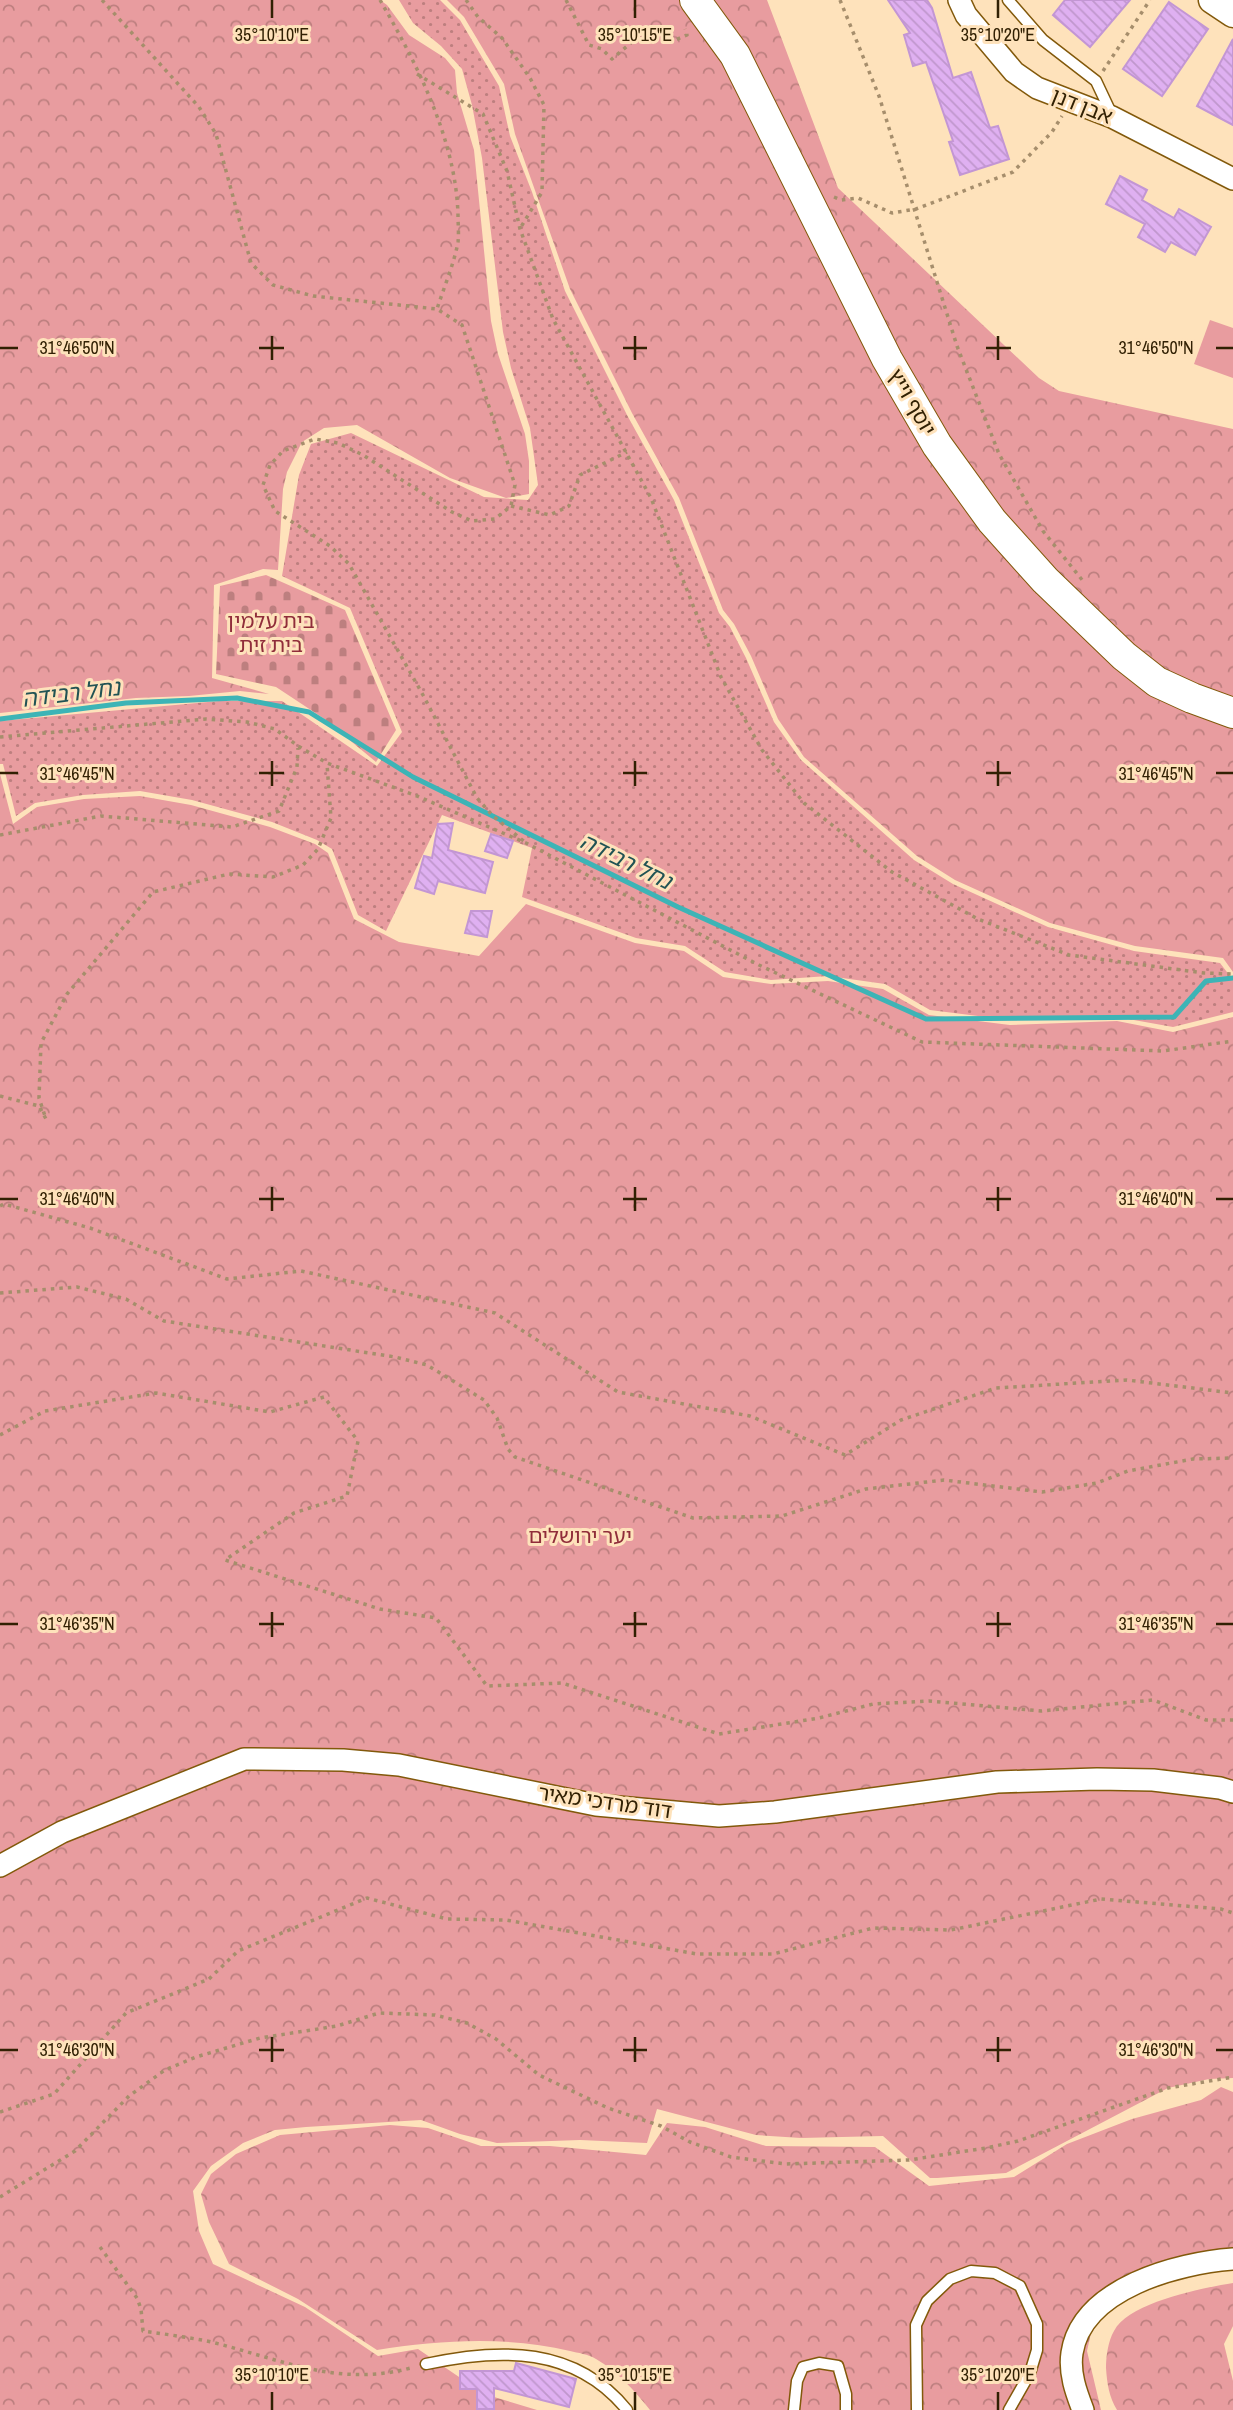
<svg xmlns="http://www.w3.org/2000/svg" width="1233" height="2410" font-family="'Archivo Narrow','Noto Sans Hebrew',sans-serif">
<defs>
<pattern id="grass-dots" width="8" height="8" patternUnits="userSpaceOnUse" patternTransform="scale(1.75)"><rect width="8" height="8" fill="#e89c9f"/><path d="M2 2h.1M6 6h.1" fill="none" stroke="#bd7f7f" stroke-width="1.8" stroke-linecap="round"/></pattern>
<pattern id="forest-crowns" width="20" height="18" patternUnits="userSpaceOnUse" patternTransform="scale(1.75)"><rect width="20" height="18" fill="#e89c9f"/><path d="M2 6a3 3 0 1 1 6 0M12 15a3 3 0 1 1 6 0" fill="none" stroke="#bd7f7f"/></pattern>
<pattern id="cemetery-stones" width="16" height="16" patternUnits="userSpaceOnUse" patternTransform="scale(1.75)"><rect width="16" height="16" fill="#e89c9f"/><path d="M2 7V4a2 2 0 0 1 4 0v3zM10 15v-3a2 2 0 0 1 4 0v3z" fill="#bd7f7f"/></pattern>
<pattern id="building-back-hatch" width="6" height="6" patternUnits="userSpaceOnUse" patternTransform="scale(1.75)"><rect width="6" height="6" fill="#dfb0f1"/><path d="M-1 5l2 2M0 0l6 6M5-1l2 2" fill="none" stroke="#c097cd"/></pattern>
</defs>
<rect width="100%" height="100%" fill="#fee2bb"/>
<path fill="url(#grass-dots)" d="M399,0H440L460,20L499,86L510,136L532,192L565,291L627,415L674,500L719,613L730,627L746,658L774,722L801,760L914,860L953,884L1048,927L1134,951L1220,963L1233,980V1012L1173,1027L1117,1017L1010,1020L930,1010L885,984L828,976L771,980L725,972L685,946L636,938L522,897L532,848L442,815L386,931L358,915L332,849L317,840L272,822L192,800L140,791L83,795L35,803L16,816L3,764H0V721L219,701H282L377,766L402,732L350,608L282,576L299,475L311,444L351,433L484,497L528,500L538,485L530,428L511,368L503,332L482,158L472,105L462,69L441,46L413,23Z"/>
<path fill="url(#forest-crowns)" d="M0,0H380L387,5L409,35L445,58L455,70L457,93L474,150L491,321L498,354L525,434L529,461V494L506,498L450,478L357,425L324,428L302,442L287,472L283,489L278,570L263,569L214,585L212,678L269,694L240,691L189,696L136,698L0,713Z
M447,0H767L838,188L1039,378L1059,391L1233,429V972L1223,958L1135,946L1050,923L955,880L917,856L804,757L778,719L751,656L734,624L723,610L679,498L632,413L570,289L515,134L504,84L464,17Z
M0,774L13,824L37,807L84,799L140,796L191,805L270,827L315,844L328,853L354,919L399,942L479,956L526,904L635,943L684,951L723,977L771,984L828,981L883,989L929,1015L1010,1025L1117,1021L1173,1032L1233,1017V2078L1209,2079L1168,2088L1006,2173L937,2178H930L883,2136L801,2138L756,2135L657,2109L647,2143L580,2140L497,2143L460,2134L421,2120L306,2127L275,2130L243,2143L211,2166L193,2191L199,2231L213,2264L305,2307L378,2356L418,2349L484,2394L537,2410H0Z
M1221,2087L1233,2092V2266L1213,2267L1098,2301L1087,2351L1101,2410H650C634,2390 618,2372 596,2359C588,2354 578,2353 570,2351C508,2336 440,2340 377,2350L298,2299L229,2264L209,2222L201,2194L211,2174L236,2154L280,2135L390,2125L428,2128L481,2146H550L646,2155L667,2123L705,2127L766,2146L875,2147L929,2186L1014,2177L1067,2144L1132,2119L1201,2100Z
M1233,2283V2326L1224,2344L1233,2381V2410H1117C1109,2397 1107,2383 1106,2368C1106,2357 1108,2341 1114,2331C1129,2302 1203,2288 1233,2283Z"/>
<path fill="url(#cemetery-stones)" d="M266,575L345,610L396,730L376,762L323,718L276,687L216,674L220,586Z"/>
<path fill="#e89c9f" d="M1210,320L1233,328V378L1194,364Z"/>
<g fill="none" stroke-linecap="round" stroke-linejoin="round">
<path stroke="#3db4b6" stroke-width="5" d="M0,719L126,703L237,698L309,712L413,777L678,907L926,1019L1174,1017L1206,981L1233,978"/>
</g>
<path fill="url(#building-back-hatch)" stroke="#c396d4" stroke-width="2" d="M888,0H927L932,8L953,78L971,72L990,128L998,126L1009,159L960,175L949,142L953,141L926,62L913,66L904,35L910,33Z
M1065,0H1130L1090,47L1053,15Z
M1169,2L1208,29L1162,96L1123,69Z
M1233,39V125L1197,106Z
M1120,176L1147,190L1142,200L1174,218L1179,209L1211,227L1195,255L1171,242L1165,252L1138,237L1145,224L1106,204Z
M453,823L448,850L493,862L485,893L438,881L434,894L415,888L424,856L432,858L438,824Z
M491,834L513,841L507,858L485,851Z
M471,911H492L487,937L465,933Z
M516,2363L576,2379L569,2407L494,2388V2409H477V2389H460V2371H514Z"/>
<g fill="none" stroke-linecap="round" stroke-linejoin="round">
<g stroke="#82590b" stroke-width="13">
<path id="service" d="M1008,0L1043,40L1096,81L1112,115
M426,2364C500,2348 575,2346 627,2410
M794,2410L797,2381L803,2367L819,2363L838,2366L846,2394V2410
M917,2410L916,2325L927,2301L950,2279L971,2271L995,2273L1020,2286L1037,2324V2350L1030,2373L1009,2410"/>
</g>
<g stroke="#82590b" stroke-width="24">
<path id="minor" d="M959,0L966,15L1014,72L1037,88L1112,117L1233,179
M0,1866L62,1832L244,1759L343,1760L399,1765L596,1805L719,1816L775,1812L997,1782L1097,1779L1153,1780L1220,1788L1233,1792
M1083,2410C1076,2392 1069,2373 1072,2353C1082,2288 1178,2263 1233,2259"/>
</g>
<g stroke="#82590b" stroke-width="29">
<path id="tertiary" d="M1212,0L1233,14"/>
</g>
<g stroke="#82590b" stroke-width="32">
<path id="secondary" d="M695,0L735,55L887,359L937,445L992,521L1045,580L1124,656L1157,682L1192,698L1233,713"/>
</g>
<path stroke="#a68e6c" stroke-width="3.5" stroke-dasharray="3.5 5" stroke-linecap="butt" d="M102,0L199,107L216,134L251,263L273,285L313,296L437,309L462,325L515,485L511,506L495,519L472,521L452,512L363,455L338,443L315,439L283,451L270,465L263,485L275,511L330,546L349,564L423,695L477,798L493,816L526,843
M380,0C417,64 456,140 458,215C458,224 459,234 458,242C454,264 444,287 437,309
M466,0L478,17L502,38L530,78L544,105L542,192L521,227
M566,0L589,45L602,49L612,59L633,41L661,34L673,41L687,35L685,29
M840,0L879,96L957,346L999,454L1043,531L1083,581
M1103,71L1150,0
M417,74L483,114L507,171L520,229L553,319L651,498L721,677L762,750L804,803L892,872L978,919L1069,955L1204,973L1233,974
M834,197L841,200L858,198L892,213L916,209L1013,172L1052,132L1062,116
M511,506L550,515L569,506L580,475L627,452
M0,737L206,719L247,722L275,729L298,746L327,763L417,796L526,843L759,965L922,1042L1163,1051L1233,1041
M0,835L101,816L232,827L279,811L297,767L298,748
M0,1096L39,1106L46,1119L39,1098L41,1043L67,994L153,892L229,874L273,877L303,865L318,849L331,818L327,764
M0,1206L4,1204L90,1228L227,1279L301,1271L495,1313L618,1392L750,1416L845,1455L901,1420L996,1388L1127,1380L1233,1393
M0,1293L77,1287L126,1299L164,1321L395,1357L427,1365L484,1400L497,1418L508,1449L515,1457L693,1518L782,1516L866,1489L944,1480L1042,1492L1097,1483L1128,1471L1193,1459L1233,1458
M0,1435L45,1411L156,1393L270,1412L324,1397L358,1441L347,1496L294,1513L225,1560L380,1609L436,1618L487,1686L562,1683L719,1734L819,1718L873,1704L929,1701L1041,1711L1153,1700L1206,1720H1233
M0,2112L54,2094L126,2013L209,1979L238,1951L367,1898L447,1919L506,1920L697,1954H773L873,1928L951,1930L1101,1899L1221,1909L1233,1913
M0,2197L75,2151L129,2096L165,2070L196,2057L260,2038L337,2026L379,2013L435,2015L467,2023L496,2039L539,2075L608,2108L661,2126L690,2142L731,2157L786,2164L909,2160L986,2148L1018,2141L1168,2088L1233,2077
M100,2247L137,2298L141,2309L143,2331C164,2334 186,2337 207,2341C279,2358 338,2389 414,2367"/>
<use href="#service" stroke="#fff" stroke-width="10"/>
<use href="#minor" stroke="#fff" stroke-width="21"/>
<use href="#tertiary" stroke="#fff" stroke-width="26"/>
<use href="#secondary" stroke="#fff" stroke-width="30"/>
</g>
<path fill="none" stroke="#312003" stroke-width="2.5" d="M272,0V18M635,0V18M998,0V18M272,336V360M635,336V360M998,336V360M0,348H18M259,348H284M623,348H647M986,348H1011M1216,348H1233M272,761V786M635,761V786M998,761V786M0,773H18M259,773H284M623,773H647M986,773H1011M1216,773H1233M272,1187V1211M635,1187V1211M998,1187V1211M0,1199H18M259,1199H284M623,1199H647M986,1199H1011M1216,1199H1233M272,1612V1637M635,1612V1637M998,1612V1637M0,1624H18M259,1624H284M623,1624H647M986,1624H1011M1216,1624H1233M272,2037V2062M635,2037V2062M998,2037V2062M0,2050H18M259,2050H284M623,2050H647M986,2050H1011M1216,2050H1233M272,2392V2410M635,2392V2410M998,2392V2410"/>
<g text-anchor="middle" stroke-width="6" stroke-linejoin="round" paint-order="stroke">
<g font-size="21" fill="#312003" stroke="#fee2bb">
<text transform="translate(1082 106) rotate(22)" y="7">אבן דנן</text>
<text transform="translate(912 402) rotate(60)" y="7">יוסף וייץ</text>
<text transform="translate(605 1802) rotate(8)" y="7">דוד מרדכי מאיר</text>
</g>
<g font-size="21" fill="#902d3a" stroke="#fee2bb">
<text x="271" y="628">בית עלמין<tspan x="271" dy="24">בית זית</tspan></text>
<text x="580" y="1543">יער ירושלים</text>
</g>
<g font-size="23" font-style="italic" fill="#215354" stroke="#fee2bb">
<text transform="translate(71 693) rotate(-7)" y="8">נחל רבידה</text>
<text transform="translate(626 861) rotate(26)" y="8">נחל רבידה</text>
</g>
</g>
<g font-size="18" text-anchor="middle" fill="#312003" stroke="#fee2bb" stroke-width="6" stroke-linejoin="round" paint-order="stroke">
<text x="272" y="41">35°10'10"E</text>
<text x="635" y="41">35°10'15"E</text>
<text x="998" y="41">35°10'20"E</text>
<text x="77" y="354">31°46'50"N</text>
<text x="1156" y="354">31°46'50"N</text>
<text x="77" y="780">31°46'45"N</text>
<text x="1156" y="780">31°46'45"N</text>
<text x="77" y="1205">31°46'40"N</text>
<text x="1156" y="1205">31°46'40"N</text>
<text x="77" y="1630">31°46'35"N</text>
<text x="1156" y="1630">31°46'35"N</text>
<text x="77" y="2056">31°46'30"N</text>
<text x="1156" y="2056">31°46'30"N</text>
<text x="272" y="2381">35°10'10"E</text>
<text x="635" y="2381">35°10'15"E</text>
<text x="998" y="2381">35°10'20"E</text>
</g>
</svg>
